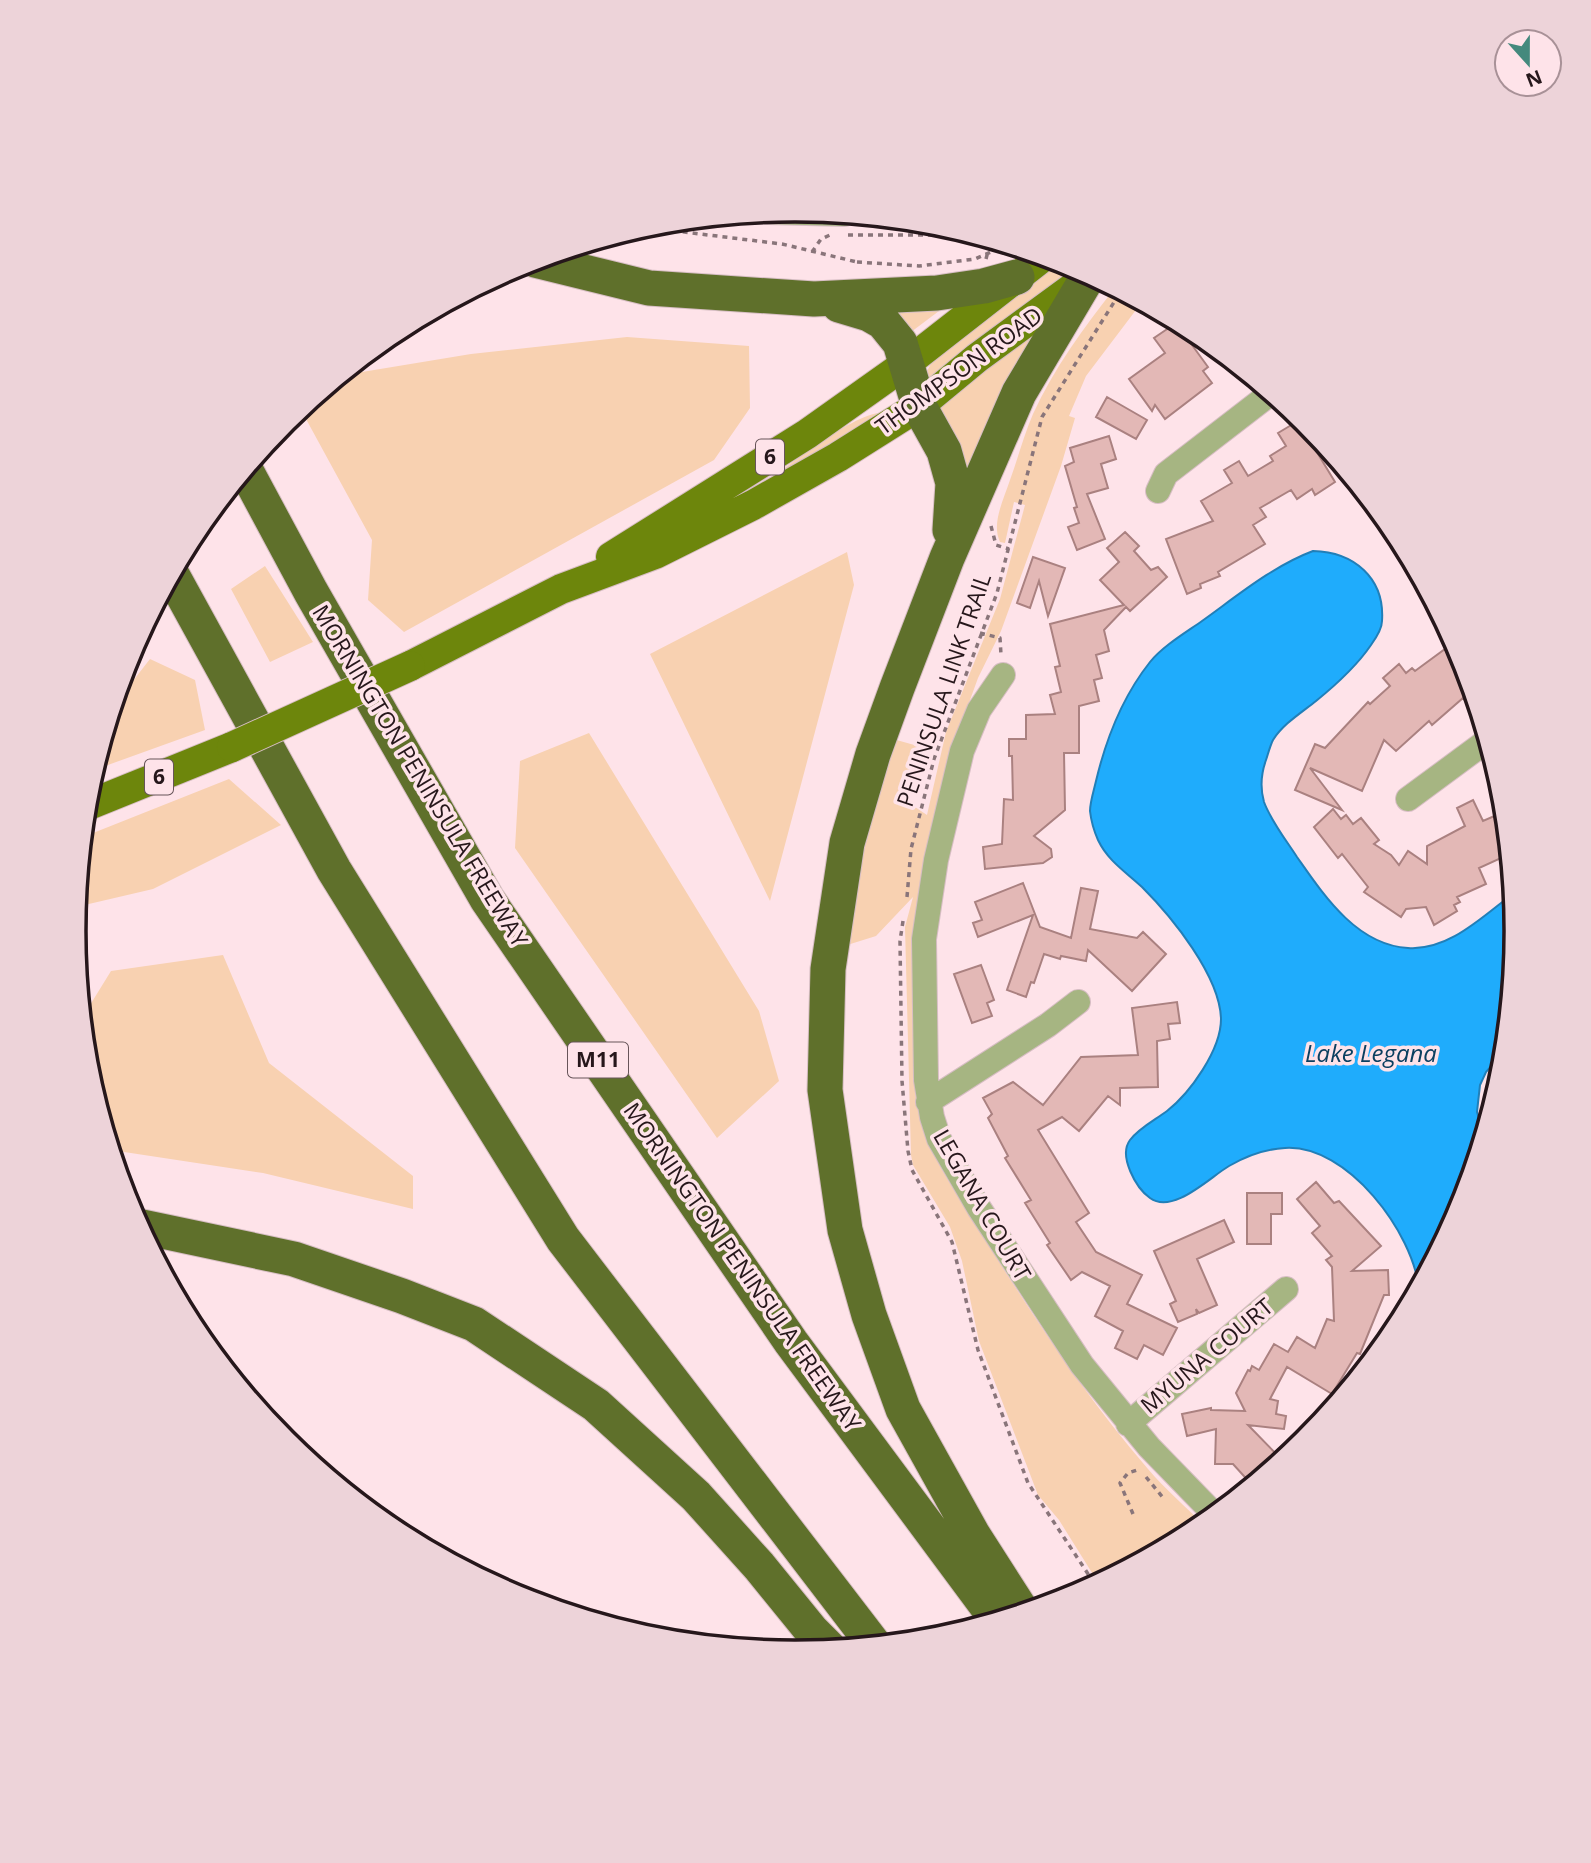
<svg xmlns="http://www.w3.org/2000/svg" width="1591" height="1863" font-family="'Open Sans',sans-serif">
<rect width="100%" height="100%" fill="#fee3e9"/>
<path fill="#f8d1b1" d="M1053,259L1078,268L925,386L927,371L932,362Z
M1115,288L1142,302L1086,376L1069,416L1075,418L1061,466L1001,631L978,678L954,744L915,1086C917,1140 952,1185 979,1230C1031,1313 1084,1395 1148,1469C1165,1489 1186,1507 1204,1525L1196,1532L1099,1584L1059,1520L1038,1495L979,1341L962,1261L950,1227L913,1165L911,1155L905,927L913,897L876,936L844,946L857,859L893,739L925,748L906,801L927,815L946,732L1000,599L1025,505L1014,502L1005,543L1000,542C991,523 1004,499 1010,480C1018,458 1024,435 1033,414C1054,368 1084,327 1115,288Z
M887,304L936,306L939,311L907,335Z
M1039,330L971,484L934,408Z
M627,337L749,346L750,408L714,460L404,632L368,600L372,540L300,408L353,365L362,372L471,354Z
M886,412L872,426L646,545C683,523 724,507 761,484C793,465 850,413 886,412Z
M847,552L854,585L770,901L650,654Z
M265,566L313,642L270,662L231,589Z
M150,659L195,680L205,730L94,770L117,691L129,686Z
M589,733L759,1011L779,1081L717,1138L515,848L520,761Z
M229,779L281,825L153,889L76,907L83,837Z
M223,955L269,1063L413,1176V1209L263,1173L111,1150L87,1072L82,1018L111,971Z"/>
<path fill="#1facfc" stroke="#217fb8" stroke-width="2" d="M1313,551C1354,552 1385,578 1382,621C1382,629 1376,638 1371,645C1356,667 1337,684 1316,701C1301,713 1283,724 1273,740C1270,746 1268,754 1266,760C1261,774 1260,788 1264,802C1271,821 1286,840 1297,857C1323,894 1356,945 1408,948C1449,951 1483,916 1514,893L1517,932L1506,1049L1486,1072L1480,1085L1477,1112L1484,1136L1462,1208L1419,1290C1414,1233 1347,1144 1285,1148C1265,1149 1246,1156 1229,1166C1210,1177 1173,1215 1150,1198C1136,1188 1118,1156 1130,1140C1139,1128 1155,1120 1167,1111C1190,1093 1221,1050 1221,1019C1220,976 1172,917 1142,887C1126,872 1108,861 1098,840C1094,831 1091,820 1090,811C1090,802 1094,790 1096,781C1106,739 1123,696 1150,662C1163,646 1185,633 1202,621C1237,596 1273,566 1313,551Z"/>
<path fill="#e3b8b6" stroke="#aa8180" stroke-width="2" d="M1176,323L1208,367L1203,371L1212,383L1165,419L1155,405L1152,411L1129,379L1165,353L1154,338Z
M1107,397L1147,420L1136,439L1096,417Z
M1298,421L1335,482L1315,495L1312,489L1297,499L1291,490L1260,508L1266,517L1253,525L1265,544L1218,572L1220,576L1200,584L1201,588L1187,594L1166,539L1213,521L1201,501L1232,483L1224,470L1239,461L1248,476L1273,461L1270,456L1286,446L1278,433Z
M1109,436L1116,459L1101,464L1108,488L1087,494L1105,539L1077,550L1068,527L1079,523L1074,508L1077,507L1065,466L1074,462L1070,448Z
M1125,532L1139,546L1134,551L1151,570L1158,567L1167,577L1130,611L1126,607L1104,630L1109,651L1096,655L1102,678L1094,680L1099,701L1079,706V753H1064L1065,810L1034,836L1051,849L1052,857L1043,863L985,869L983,847L1002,844L1004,799L1013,800L1012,756H1009V739H1026V715L1055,714L1050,695L1061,692L1055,667L1060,666L1050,624L1124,605L1100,580L1119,562L1107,548Z
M1033,557L1065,568L1048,616L1039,581L1030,608L1017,603Z
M1455,648L1464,659L1483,722L1463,698L1432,725L1429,721L1396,751L1384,740L1362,791L1310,768L1342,810L1295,790L1315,744L1325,748L1368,702L1370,704L1390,686L1383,678L1399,664L1406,673L1412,668L1415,671L1445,649L1448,654Z
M1473,800L1483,821L1506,811L1510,854L1479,868L1486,884L1457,897L1460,902L1454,905L1457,911L1434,925L1426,907L1406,909L1401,917L1364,892L1368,887L1342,854L1338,858L1314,827L1333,809L1341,819L1346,815L1353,824L1361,818L1379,840L1374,844L1391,855L1399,865L1408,851L1427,864V846L1465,826L1457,808Z
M1023,883L1040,927L1071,938L1081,888L1098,891L1090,929L1137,938L1143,932L1166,954L1132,991L1088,950L1086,961L1061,956L1060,959L1044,954L1034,983L1031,982L1026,997L1007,990L1033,915L978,937L973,923L982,920L975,902Z
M981,965L994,1000L987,1003L992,1016L972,1023L954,974Z
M1177,1002L1180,1023L1168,1024L1170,1039L1157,1041L1158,1087L1120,1088V1105L1108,1096L1079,1131L1062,1117L1038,1130L1089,1213L1076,1222L1096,1252L1142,1275L1127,1304L1177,1328L1163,1355L1144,1345L1137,1359L1115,1348L1123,1331L1095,1316L1110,1286L1082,1272L1071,1280L1047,1245L1050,1243L1025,1203L1031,1200L1005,1158L1008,1156L988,1118L992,1114L983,1098L1013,1082L1043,1105L1081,1057L1138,1055L1132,1008Z
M1316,1182L1334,1203L1339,1201L1381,1246L1352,1271L1388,1270L1389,1295H1384L1360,1354L1357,1353L1332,1394L1287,1367L1270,1399L1278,1401L1276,1414L1286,1416L1284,1429L1248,1425L1283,1461L1253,1486L1233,1464H1215L1216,1429L1187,1436L1182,1414L1211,1408V1410L1245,1411L1236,1393L1248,1370L1250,1371L1252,1366L1259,1370L1274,1344L1288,1352L1297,1337L1315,1348L1327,1319L1334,1321L1332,1267L1326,1260L1332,1256L1312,1233L1320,1226L1297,1199Z
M1247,1193H1282V1214H1271V1244H1247Z
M1224,1220L1234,1242L1197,1259L1217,1305L1199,1313L1196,1309L1197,1314L1178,1322L1170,1304L1176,1301L1154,1251Z"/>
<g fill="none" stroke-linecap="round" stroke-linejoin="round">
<g stroke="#d7bec4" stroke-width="26">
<path id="minor" d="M768,212L844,214
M1158,491L1166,474L1271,393
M1003,675L979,710L962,751L936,860L924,939L926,1080L932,1117L939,1139L979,1208L1082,1365L1149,1447L1216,1516
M1408,799L1488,740
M928,1102L1048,1025L1078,1002
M1128,1424L1286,1289"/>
</g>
<g stroke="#d7bec4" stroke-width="32">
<path id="major" d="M611,557L807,434L907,363L1044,256
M410,666L561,589L655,554L753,505L838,457L919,406L977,358L1086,278
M86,806L232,747"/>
</g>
<g stroke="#d7bec4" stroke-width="37">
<path id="highway" d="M535,260L649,288L814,299L937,293L984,286L1017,277
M839,305L869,314L883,322L900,343L919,406L944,451L953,483L950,530
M245,469L311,592L487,899L791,1342L998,1621
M172,575L334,870L563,1239L875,1646
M138,1226L294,1259L402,1296L474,1324L596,1405L696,1496L759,1566L811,1630L831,1650
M1023,1613L973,1535L903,1409L869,1315L845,1230L825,1090L828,969L847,843L873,754L897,688L947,558L1019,393L1089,275"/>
</g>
<path stroke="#89757a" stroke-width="3.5" stroke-dasharray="5 5" stroke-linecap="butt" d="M643,227L782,244L857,262
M848,235H976
M956,237L957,229
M812,252L821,239L830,235
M986,259L991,240
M991,526L996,545L1009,549
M980,633L1000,638L1001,655
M907,897L911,849L934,759L997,593L1042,417L1121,291
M903,921L900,941L902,1081L908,1151L912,1170L952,1242L978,1350L1028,1483L1096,1586
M1146,1477L1165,1500
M1133,1514L1120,1483L1128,1473L1140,1469"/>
<use href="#minor" stroke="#a6b582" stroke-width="24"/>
<use href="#major" stroke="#6d860c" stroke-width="30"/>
<use href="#highway" stroke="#5f702b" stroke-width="35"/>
<g stroke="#d7bec4" stroke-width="32" stroke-linecap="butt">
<path id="major-bridge" d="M232,747L410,666"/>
</g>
<path stroke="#89757a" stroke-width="3.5" stroke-dasharray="5 5" stroke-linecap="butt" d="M857,262L919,266L975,259L1007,245"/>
<use href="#major-bridge" stroke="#6d860c" stroke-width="30"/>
</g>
<g text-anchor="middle" stroke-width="7" stroke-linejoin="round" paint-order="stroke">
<g fill="#fee3e9" stroke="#675459" stroke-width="2">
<rect x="756" y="439.5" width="28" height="35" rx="5"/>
<rect x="145" y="759.5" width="28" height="35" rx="5"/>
<rect x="568" y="1042.5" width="60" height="35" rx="5"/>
</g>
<g font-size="21" font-weight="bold" fill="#26171b">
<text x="770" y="464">6</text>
<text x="159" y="784">6</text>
<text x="598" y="1067">M11</text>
</g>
<g font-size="23" fill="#26171b" stroke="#fee3e9">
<text transform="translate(959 371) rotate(-36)" y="8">THOMPSON ROAD</text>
<text transform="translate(944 690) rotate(-71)" y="8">PENINSULA LINK TRAIL</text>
<text transform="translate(420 776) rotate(59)" y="8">MORNINGTON PENINSULA FREEWAY</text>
<text transform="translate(982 1205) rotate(60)" y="8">LEGANA COURT</text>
<text transform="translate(742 1267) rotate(55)" y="8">MORNINGTON PENINSULA FREEWAY</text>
<text transform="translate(1207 1356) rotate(-40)" y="8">MYUNA COURT</text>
</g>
<g font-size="24" font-style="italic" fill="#0b3f60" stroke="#fee3e9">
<text x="1371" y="1062">Lake Legana</text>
</g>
</g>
<path d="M0 0H1591V1863H0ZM86 931a709 709 0 1 1 1418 0a709 709 0 1 1-1418 0Z" fill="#edd3d9" fill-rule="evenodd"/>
<path fill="none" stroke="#26171b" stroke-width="3.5" d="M86 931a709 709 0 1 1 1418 0a709 709 0 1 1-1418 0Z"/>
<g transform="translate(1528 63) rotate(159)"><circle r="33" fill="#fee3e9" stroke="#a89197" stroke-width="2"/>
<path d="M0-5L12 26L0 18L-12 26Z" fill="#44897d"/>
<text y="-10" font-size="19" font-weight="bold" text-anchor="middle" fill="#26171b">N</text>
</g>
</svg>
